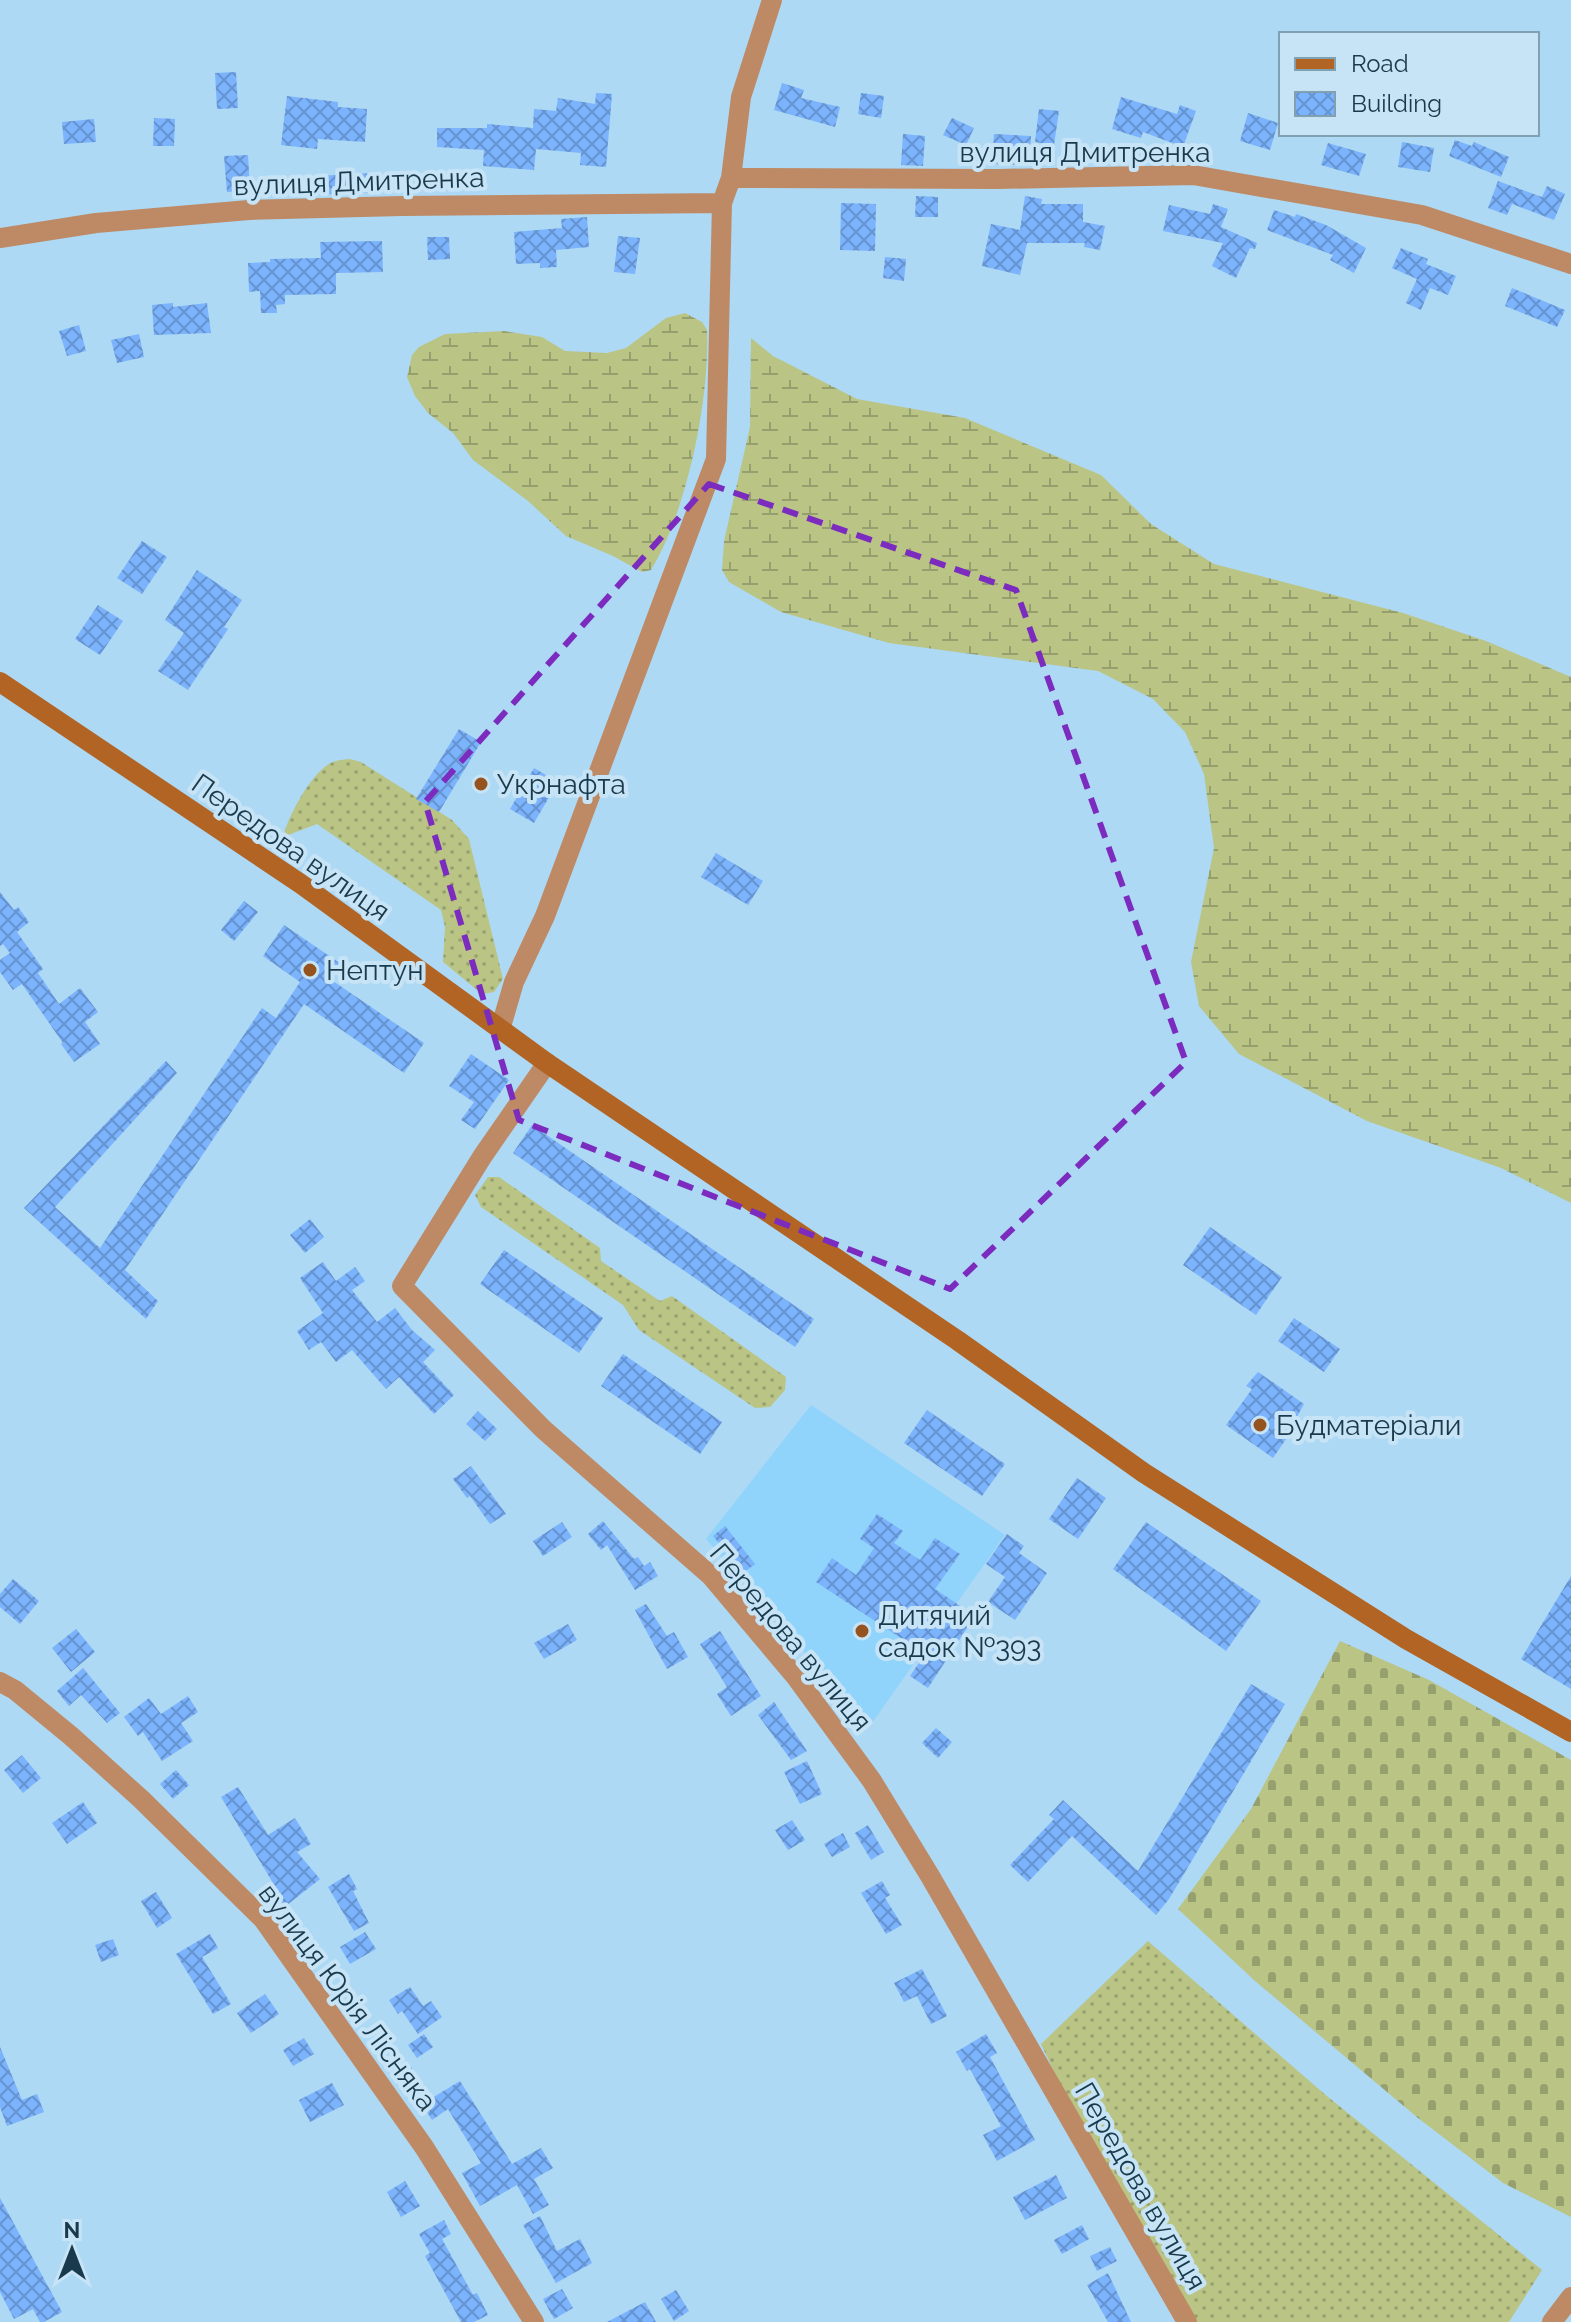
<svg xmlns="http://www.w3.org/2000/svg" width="1571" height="2322" font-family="Raleway,sans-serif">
<defs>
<pattern id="grass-dots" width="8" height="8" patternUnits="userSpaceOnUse" patternTransform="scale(2)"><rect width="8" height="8" fill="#bac485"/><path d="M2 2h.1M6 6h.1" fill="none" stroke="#96a06f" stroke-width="1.8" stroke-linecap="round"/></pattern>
<pattern id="wetland-marsh" width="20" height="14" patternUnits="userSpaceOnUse" patternTransform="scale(2)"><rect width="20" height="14" fill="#bac485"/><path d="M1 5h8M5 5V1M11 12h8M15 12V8" fill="none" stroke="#96a06f"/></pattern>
<pattern id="cemetery-stones" width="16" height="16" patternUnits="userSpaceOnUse" patternTransform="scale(2)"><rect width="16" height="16" fill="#bac485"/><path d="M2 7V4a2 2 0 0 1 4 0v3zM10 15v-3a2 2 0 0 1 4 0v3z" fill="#96a06f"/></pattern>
<pattern id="building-cross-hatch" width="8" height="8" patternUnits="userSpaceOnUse" patternTransform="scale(2)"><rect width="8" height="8" fill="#7bb3fd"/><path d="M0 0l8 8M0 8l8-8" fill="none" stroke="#6493cf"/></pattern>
</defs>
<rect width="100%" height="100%" fill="#add9f4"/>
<path fill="#90d3fb" d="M811,1405L1005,1535L869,1727L706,1539Z"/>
<path fill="url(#grass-dots)" d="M350,759L361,762L452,820L469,839L503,979L494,992L482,994L443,962L445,927L441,910L317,824L283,837C288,817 308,779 326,766C333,760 341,760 350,759Z
M488,1177H499L600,1248L601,1261L660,1301L672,1296L786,1377L785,1390L770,1407L755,1408L639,1330L623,1305L481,1207L475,1195Z
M1148,1941L1328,2097L1542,2270L1509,2322H1196L1056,2076L1041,2044Z"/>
<path fill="url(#wetland-marsh)" d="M685,313L702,322L707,330C710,399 687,511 651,570L642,572L613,556L566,536L528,501L473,460L453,433L428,413L415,396L407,377L412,355L419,347L445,334L504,331L542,337L565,351L607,353L626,348L666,318Z
M751,338L773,356L857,399L965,418L1101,475L1151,524L1214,564L1403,613L1486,641L1571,677V1203L1501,1168L1367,1121L1239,1054L1199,1006L1191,962L1214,848L1204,774L1185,732L1153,699L1098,671L889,643L781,612L729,582L722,570L724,541L750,427Z"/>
<path fill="url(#cemetery-stones)" d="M1340,1641L1429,1680L1571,1760V2217L1503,2183L1418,2118L1255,1981L1178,1909L1251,1809Z"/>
<path fill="url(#building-cross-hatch)" d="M236,72L238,108L217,109L215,73Z
M782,83L804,90L801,98L840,107L835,127L774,110Z
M596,93L612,94L606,167L580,165L581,153L536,149L534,170L483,166L484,150L437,147V128H487V124L533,128L534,109L556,111L558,98L595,104Z
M861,93L884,96L881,118L858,114Z
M287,96L338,102V107L367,109L365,142L318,139L317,149L281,145Z
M1121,97L1177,114L1180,105L1196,111L1183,147L1143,132L1141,138L1112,129Z
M1039,109L1059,111L1054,145L1035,142Z
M1248,113L1278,123L1270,150L1240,141Z
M154,118L175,119L174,146H153Z
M952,118L974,128L966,145L943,135Z
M94,119L96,142L64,144L62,122Z
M903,134L925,136L923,166L901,165Z
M994,134L1031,136L1030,165L992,164Z
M1455,140L1472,146L1474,142L1509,157L1501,177L1449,156Z
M1402,142L1434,148L1430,172L1398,167Z
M1328,143L1366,154L1359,176L1321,165Z
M248,155L250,190L227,192L224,156Z
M374,173L375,192L315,195L317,176Z
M1498,181L1542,197L1547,186L1565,194L1554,220L1512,204L1507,215L1488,208Z
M916,196L938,197V217H915Z
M1025,196L1042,199L1041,204H1083V222L1105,226L1100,250L1084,247L1085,243H1027L1020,275L982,266L991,224L1020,230Z
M841,203L876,204L875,251L840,250Z
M1213,204L1228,209L1221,227L1257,243L1255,249L1250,248L1236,278L1212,266L1223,243L1163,231L1169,205L1210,214Z
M1274,210L1295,217L1296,214L1326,225L1366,248L1354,273L1330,260L1333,255L1267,230Z
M587,217L589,247L556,250L557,267L540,268V263L516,264L514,232L562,228L561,219Z
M618,236L640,238L635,274L614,272Z
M427,237H449L450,259L428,260Z
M382,241L383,272L336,273V294L285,295V304L276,305L277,313H261L260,291L249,292L248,263L270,262V259L321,258L320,242Z
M1401,248L1428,259L1426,264L1456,276L1448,295L1430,288L1421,310L1406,303L1417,279L1392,268Z
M885,257L906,259L904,281L883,278Z
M1512,288L1565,310L1557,327L1505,306Z
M173,303V307L207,303L211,333L154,335L152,305Z
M79,325L86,351L67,356L59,331Z
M139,334L144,357L117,363L111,340Z
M142,541L167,557L142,594L117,578Z
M197,570L242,600L224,627L228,629L188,690L158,671L184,633L165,620Z
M98,605L123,621L100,655L75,639Z
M459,729L481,742L439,812L416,799Z
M534,768L558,782L534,823L510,809Z
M716,853L763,881L748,905L701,877Z
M0,892L14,910L18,907L29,922L17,932L43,969L38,973L59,1004L80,988L98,1012L85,1022L100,1044L74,1062L61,1044L63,1043L22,984L13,990L0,972V960L10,953L3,944L0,946Z
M244,901L258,912L234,941L221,930Z
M284,925L341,964L330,979L424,1043L404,1073L304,1004L125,1270L158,1301L146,1319L24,1208L166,1061L177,1073L55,1207L100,1248L262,1008L276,1018L300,982L263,956Z
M471,1054L509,1080L475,1129L461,1120L474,1102L449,1086Z
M532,1125L814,1319L795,1347L513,1153Z
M310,1219L324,1237L305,1253L290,1235Z
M1210,1227L1282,1277L1256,1315L1183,1265Z
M504,1250L603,1318L579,1353L480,1284Z
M323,1262L336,1281L355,1267L365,1281L352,1290L377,1322L395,1308L412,1330L435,1350L423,1362L454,1395L434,1414L399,1377L386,1389L352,1350L336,1362L321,1342L309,1350L297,1331L323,1313L300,1278Z
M1294,1318L1340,1349L1324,1372L1278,1341Z
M623,1354L722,1422L700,1454L601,1386Z
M1258,1372L1304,1404L1293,1424L1295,1426L1273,1458L1226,1425L1252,1389L1246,1386Z
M927,1410L1005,1464L982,1496L904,1443Z
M478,1411L497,1429L485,1441L466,1424Z
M471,1466L506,1514L490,1524L470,1496L467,1498L453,1479Z
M1077,1478L1106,1498L1078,1539L1049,1519Z
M877,1514L903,1531L894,1543L920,1560L935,1538L960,1554L935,1589L975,1616L928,1688L910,1676L925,1654L816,1582L832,1558L856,1575L874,1548L860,1539Z
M603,1521L634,1559L638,1557L644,1566L650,1562L658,1576L635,1590L607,1545L601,1550L588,1534Z
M562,1522L572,1537L543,1556L533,1541Z
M1146,1522L1261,1601L1226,1651L1113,1569Z
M725,1526L755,1564L743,1573L713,1536Z
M1007,1534L1024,1546L1019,1553L1047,1573L1015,1620L988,1602L1005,1577L986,1564Z
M1571,1576V1689L1521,1659Z
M13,1579L39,1601L20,1624L0,1607V1594Z
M646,1604L667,1636L674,1632L688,1657L667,1669L635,1610Z
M568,1624L577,1640L544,1659L534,1643Z
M76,1629L95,1652L71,1672L52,1648Z
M720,1631L761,1696L731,1716L717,1694L727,1687L700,1644Z
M83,1668L120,1713L107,1723L81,1695L69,1706L57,1691Z
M1251,1684L1285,1704L1169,1899L1156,1915L1072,1836L1028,1882L1010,1865L1054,1819L1049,1815L1063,1800L1138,1871Z
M188,1696L198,1712L181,1723L193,1741L162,1761L143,1732L138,1736L124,1717L149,1698L161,1714Z
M774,1702L807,1751L791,1760L758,1715Z
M936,1728L952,1742L938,1758L922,1743Z
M22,1755L41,1778L23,1793L4,1770Z
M807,1761L822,1794L800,1804L784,1772Z
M176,1770L189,1785L173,1799L160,1784Z
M238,1787L268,1835L295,1818L311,1844L297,1852L320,1879L277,1913L268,1901L279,1893L221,1797Z
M83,1802L97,1823L67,1844L52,1823Z
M792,1820L805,1840L788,1850L775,1830Z
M868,1825L884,1852L871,1860L855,1833Z
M843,1833L850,1847L832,1857L824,1844Z
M349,1874L357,1889L353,1891L369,1923L354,1931L328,1887Z
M882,1881L890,1895L885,1898L902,1925L886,1934L861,1893Z
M156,1892L172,1918L157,1928L141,1901Z
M365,1932L376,1949L350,1964L340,1947Z
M210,1934L218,1948L202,1957L231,2004L213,2014L176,1954Z
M113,1939L119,1955L101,1962L95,1945Z
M922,1969L947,2016L931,2024L917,1996L904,2002L894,1983Z
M410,1987L423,2006L431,2001L442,2017L418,2034L402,2011L398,2014L389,2000Z
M265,1994L279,2014L251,2033L237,2013Z
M424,2034L433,2047L417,2058L408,2045Z
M986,2034L997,2053L990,2057L1035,2140L997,2161L983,2135L1001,2126L970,2069L967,2071L956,2052Z
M304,2038L314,2054L293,2066L283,2050Z
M0,2047L22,2100L37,2094L44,2112L7,2126L0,2107Z
M410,2065L419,2082L404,2090L395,2073Z
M460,2081L512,2164L541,2148L553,2168L534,2179L549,2205L533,2214L517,2185L480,2206L462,2173L481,2163L448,2109L432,2120L422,2104Z
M332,2083L344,2105L310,2122L299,2100Z
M1056,2175L1067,2198L1025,2220L1013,2197Z
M405,2181L420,2206L401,2217L387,2192Z
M0,2198L62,2312L44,2322H40L33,2309L14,2319L0,2292Z
M540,2216L557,2251L580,2239L592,2263L556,2283L523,2225Z
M444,2220L451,2234L442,2239L473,2295L477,2293L488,2315L474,2322H461L425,2256L430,2253L419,2234Z
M1082,2225L1089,2239L1062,2254L1054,2240Z
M1110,2247L1117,2261L1097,2271L1090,2256Z
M1108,2273L1131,2322H1108L1087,2285Z
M562,2289L573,2308L554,2319L543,2299Z
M676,2290L689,2311L674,2321L661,2299Z
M645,2302L656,2322H607Z"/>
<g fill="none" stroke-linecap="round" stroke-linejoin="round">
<path stroke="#be8a65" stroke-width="20" d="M731,178L999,179L1193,175L1422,215L1571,264
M0,238L96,223L249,210L402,206L722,203
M500,1030L514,982L545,916L716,459L722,203L731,178L741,97L772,0
M547,1063L482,1157L402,1286L543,1429L711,1576L796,1677L872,1781L930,1876L1187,2322
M0,1682L15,1690L71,1736L141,1799L263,1919L424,2147L534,2322
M1552,2322L1571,2297"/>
<path stroke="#b16424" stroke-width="20" d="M0,682L301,884L547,1063L957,1340L1144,1473L1406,1639L1571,1732"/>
</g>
<path fill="none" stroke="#7b2cbf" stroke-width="6" stroke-dasharray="16 10" stroke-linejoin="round" d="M709,484L1016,590L1186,1062L950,1289L519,1120L425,802Z"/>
<g fill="#95541f" stroke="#c7e4f6" stroke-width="3">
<circle cx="481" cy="784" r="8"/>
<circle cx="310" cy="970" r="8"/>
<circle cx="1260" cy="1425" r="8"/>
<circle cx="862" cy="1631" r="8"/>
</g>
<g text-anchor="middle" stroke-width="8" stroke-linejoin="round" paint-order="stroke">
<g font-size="28" fill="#193a4c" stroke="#c7e4f6">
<text x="1085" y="162">вулиця Дмитренка</text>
<text transform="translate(359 181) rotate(-2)" y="10">вулиця Дмитренка</text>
<text transform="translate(291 847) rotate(35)" y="10">Передова вулиця</text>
<text transform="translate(791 1637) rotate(50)" y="10">Передова вулиця</text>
<text transform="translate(348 1997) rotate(53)" y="10">вулиця Юрія Лісняка</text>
<text transform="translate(1141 2186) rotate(60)" y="10">Передова вулиця</text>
</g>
<g font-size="28" fill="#193a4c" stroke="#c7e4f6" text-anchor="start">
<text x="497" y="794">Укрнафта</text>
<text x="326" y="980">Нептун</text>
<text x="1276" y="1435">Будматеріали</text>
<text x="878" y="1625">Дитячий<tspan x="878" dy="32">садок №393</tspan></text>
</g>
</g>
<rect x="1279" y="32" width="260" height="104" fill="#c7e4f6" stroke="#81a0b2" stroke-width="2"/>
<rect x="1295" y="58" width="40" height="12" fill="#b16424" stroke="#81a0b2" stroke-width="2"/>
<text x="1351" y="72" font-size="24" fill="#193a4c">Road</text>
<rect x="1295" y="92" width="40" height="24" fill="url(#building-cross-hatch)" stroke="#81a0b2" stroke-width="2"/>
<text x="1351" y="112" font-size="24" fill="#193a4c">Building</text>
<g transform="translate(72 2250)" stroke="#c7e4f6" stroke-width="6" paint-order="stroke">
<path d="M0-6L14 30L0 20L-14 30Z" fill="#193a4c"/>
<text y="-12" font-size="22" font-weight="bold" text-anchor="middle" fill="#193a4c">N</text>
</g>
</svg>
